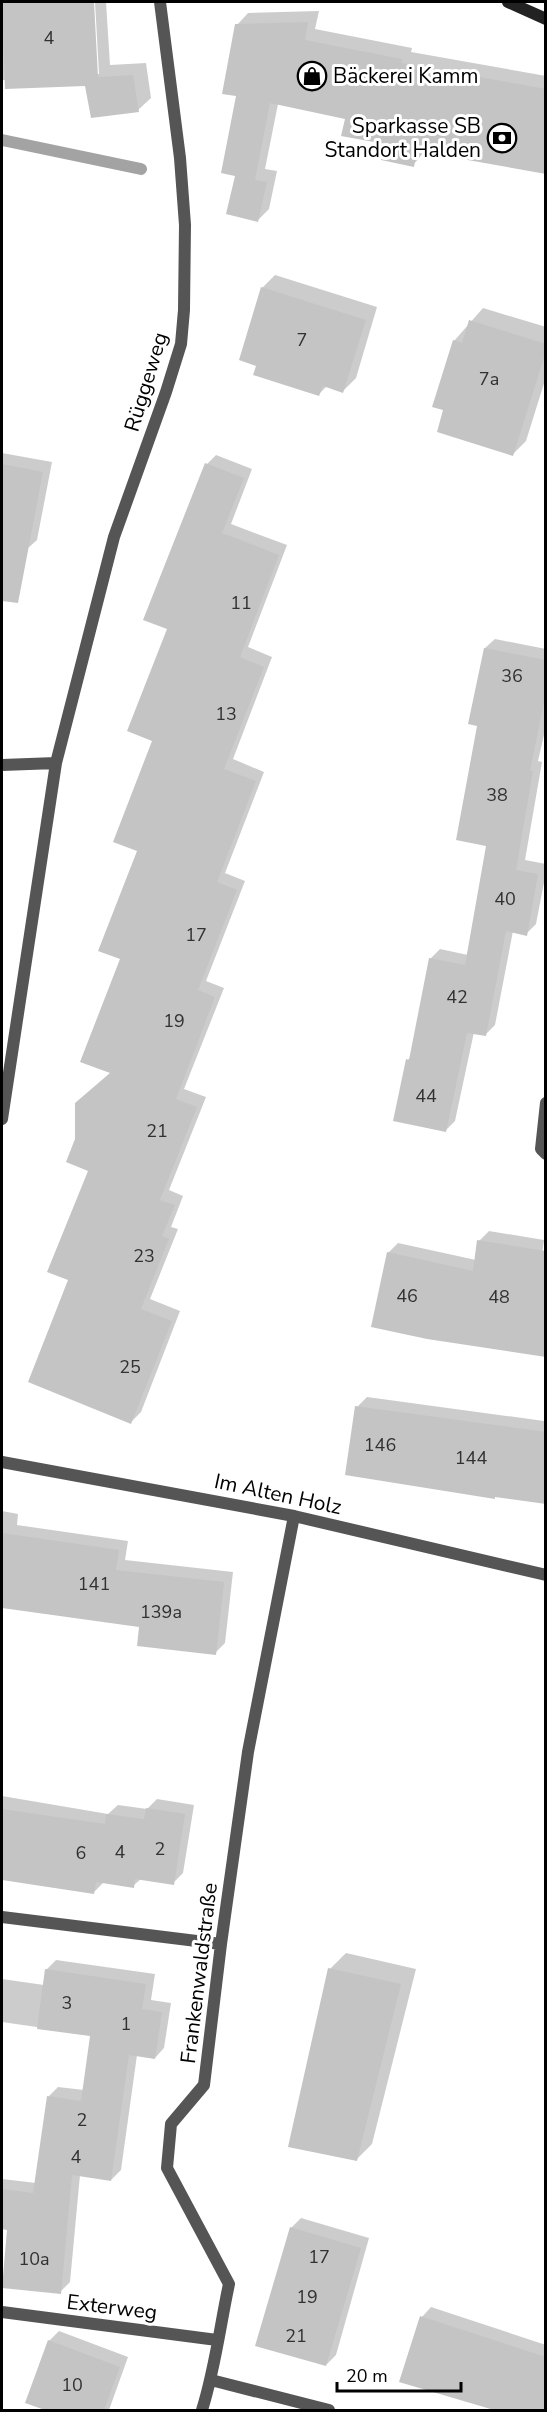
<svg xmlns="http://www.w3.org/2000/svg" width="547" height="2412" font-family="'Nunito Sans',sans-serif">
<rect width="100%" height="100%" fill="#fff"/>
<path fill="#0003" d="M2,2H92L96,74H99L95,2H106L110,65L146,63L151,98L138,110L86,84L2,80Z
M319,11L315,29L412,48L411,52L546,76V172L425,151L413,165L386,143L347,118L278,104L265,169L277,171L269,209L258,220L236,175L237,25L248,13Z
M275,275L377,307L356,378L343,391L327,386L319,394L258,365L262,288Z
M483,308L546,327V377L526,441L513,454L445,409L454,341Z
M2,453L52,462L37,540L27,549L2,545Z
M216,455L252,469L231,524L287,545L248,647L272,657L233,759L264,772L225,873L245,881L206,981L224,988L184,1089L206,1097L169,1190L183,1196L171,1227L178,1229L150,1299L180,1311L141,1412L131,1422L90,1170L112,1072L122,958L169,628L207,464Z
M495,639L546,649V726L538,761L542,762L525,860L546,864V872L536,924L526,934L513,931L495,1025L485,1035L474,1032L455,1121L445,1131L408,1060L411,1056L430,959L440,949L468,955L488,844L478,725L485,648Z
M489,1231L544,1240L540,1268L546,1356L388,1253L398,1243L476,1260L479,1241Z
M367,1397L544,1421L546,1408V1502L357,1407Z
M2,1511L18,1514L17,1525L128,1541L125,1560L233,1572L225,1643L215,1653L141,1626L2,1599Z
M2,1796L108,1814L118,1805L147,1809L157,1799L194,1805L183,1873L173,1883L142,1878L133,1886L104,1882L94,1892L2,1879Z
M346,1953L416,1969L372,2144L356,2160L330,1969Z
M56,1960L155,1974L151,2000L171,2003L164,2048L155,2058L137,2055L121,2170L111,2180L80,2175L70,2282L60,2292L8,2228L2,2227V2179L36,2183L49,2096L58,2087L84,2090L92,2035L2,2022V1979L44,1985L46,1970Z
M301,2218L369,2238L336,2355L326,2365L291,2228Z
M431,2307L546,2345V2410H498L411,2384L422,2317Z
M59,2331L128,2357L109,2410H70L49,2341Z"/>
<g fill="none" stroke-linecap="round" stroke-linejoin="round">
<path stroke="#a3a3a3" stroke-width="12" d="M2,140L141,169"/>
</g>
<path fill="#c4c4c4" d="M2,2H94L98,77L133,75L139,112L91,118L85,86L5,89Z
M308,22L305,40L402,59L401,63L546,89V174L417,151L414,167L381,160L385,144L341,136L345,119L270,103L255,180L267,182L258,222L226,214L235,176L221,173L236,96L222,94L235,24Z
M261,287L366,320L343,393L323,386L319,396L253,375L256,366L239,360Z
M469,320L546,344V351L513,456L437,432L443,410L432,407L453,340L462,343Z
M205,463L244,478L222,533L279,555L240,657L264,667L224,769L256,781L217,882L237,890L198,990L215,997L176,1099L197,1107L160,1200L175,1205L162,1236L169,1239L141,1309L172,1321L131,1424L28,1382L68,1280L47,1272L88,1171L66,1162L75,1139V1103L110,1073L80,1062L120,959L98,951L137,851L113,842L152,741L127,731L167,629L143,620Z
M2,464L43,472L18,603L2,601Z
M484,648L546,660V692L530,771H533L516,870L538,874L527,936L506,931L486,1036L467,1033L446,1132L393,1121L406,1059L409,1060L429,958L465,965L486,846L456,840L477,726L468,724Z
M477,1240L546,1251V1357L427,1339L371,1327L387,1252L473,1271Z
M355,1406L546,1432V1504L495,1497V1499L345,1475Z
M2,1533L119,1550L116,1570L224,1582L216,1655L137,1646L139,1627L2,1608Z
M146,1808L185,1814L174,1885L135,1879L134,1888L96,1882L94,1894L2,1880V1809L105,1824L106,1814L144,1819Z
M328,1968L401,1984L357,2161L288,2147Z
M45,1969L146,1984L142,2009L162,2012L155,2059L129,2055L111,2181L72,2175L61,2294L2,2288L7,2230L2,2229V2189L33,2193L47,2096L81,2101L90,2036L37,2029Z
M290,2227L361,2248L326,2366L255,2346Z
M420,2316L546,2357V2410H494L399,2382Z
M48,2340L120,2367L104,2410H45L25,2403Z"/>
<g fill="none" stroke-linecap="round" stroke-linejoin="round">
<path stroke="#555" stroke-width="12" d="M2,765L56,763
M546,1103L541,1149L546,1154
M2,1119L56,763L114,537L166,392L181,344L184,310L185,225L180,158L160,2
M2,1462L294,1516L546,1575
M2,1917L221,1944
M2,2312L217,2340
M211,2380L329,2410
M202,2410C215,2369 220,2326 229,2284L167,2168L171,2124L204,2085L221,1944L248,1752L294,1516"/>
<path stroke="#222" stroke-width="12" d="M508,2L546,19"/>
</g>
<defs>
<g id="shop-ring" transform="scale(1.5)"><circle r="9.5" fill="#fff" stroke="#000" stroke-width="1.5"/><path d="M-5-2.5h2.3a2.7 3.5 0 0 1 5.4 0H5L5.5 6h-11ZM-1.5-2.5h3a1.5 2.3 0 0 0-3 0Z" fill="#000"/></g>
<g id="bank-ring" transform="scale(1.5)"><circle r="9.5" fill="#fff" stroke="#000" stroke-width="1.5"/><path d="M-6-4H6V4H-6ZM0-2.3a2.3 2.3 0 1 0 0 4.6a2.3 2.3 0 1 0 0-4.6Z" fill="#000"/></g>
</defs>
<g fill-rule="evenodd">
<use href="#shop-ring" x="312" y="76"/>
<use href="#bank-ring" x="502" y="138"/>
</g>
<g text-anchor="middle" stroke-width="6" stroke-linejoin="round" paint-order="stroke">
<g font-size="18" fill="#313131">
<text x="49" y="44">4</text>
<text x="302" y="346">7</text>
<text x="489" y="385">7a</text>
<text x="241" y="609">11</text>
<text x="512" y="682">36</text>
<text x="226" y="720">13</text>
<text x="497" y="801">38</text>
<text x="505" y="905">40</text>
<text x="196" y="941">17</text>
<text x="457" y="1003">42</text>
<text x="174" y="1027">19</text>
<text x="426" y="1102">44</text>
<text x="157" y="1137">21</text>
<text x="144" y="1262">23</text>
<text x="407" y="1302">46</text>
<text x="499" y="1303">48</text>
<text x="130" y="1373">25</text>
<text x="380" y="1451">146</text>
<text x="471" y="1464">144</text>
<text x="94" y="1590">141</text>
<text x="161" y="1618">139a</text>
<text x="160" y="1855">2</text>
<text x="120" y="1858">4</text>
<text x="81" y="1859">6</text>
<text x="67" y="2009">3</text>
<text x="126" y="2030">1</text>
<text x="82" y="2126">2</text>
<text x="76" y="2163">4</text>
<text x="319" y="2263">17</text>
<text x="34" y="2265">10a</text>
<text x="307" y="2303">19</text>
<text x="296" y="2342">21</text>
<text x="72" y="2391">10</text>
</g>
<g font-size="21" fill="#000" stroke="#fff" text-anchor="start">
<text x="333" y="83">Bäckerei Kamm</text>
<text x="481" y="133" text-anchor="end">Sparkasse SB<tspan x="481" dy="24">Standort Halden</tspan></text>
</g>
<g font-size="21" fill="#000" stroke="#fff">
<text transform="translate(146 382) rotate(-73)" y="7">Rüggeweg</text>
<text transform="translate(278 1494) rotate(12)" y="7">Im Alten Holz</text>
<text transform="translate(199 1973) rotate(-83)" y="7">Frankenwaldstraße</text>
<text transform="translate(112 2307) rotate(7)" y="7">Exterweg</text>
</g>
</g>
<rect width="547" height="2412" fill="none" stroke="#000000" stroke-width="6"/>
<path d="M337 2382v9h124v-9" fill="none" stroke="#000000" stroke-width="3"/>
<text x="346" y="2382" font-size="18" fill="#000000" stroke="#ffffff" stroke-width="4.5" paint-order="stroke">20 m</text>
</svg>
